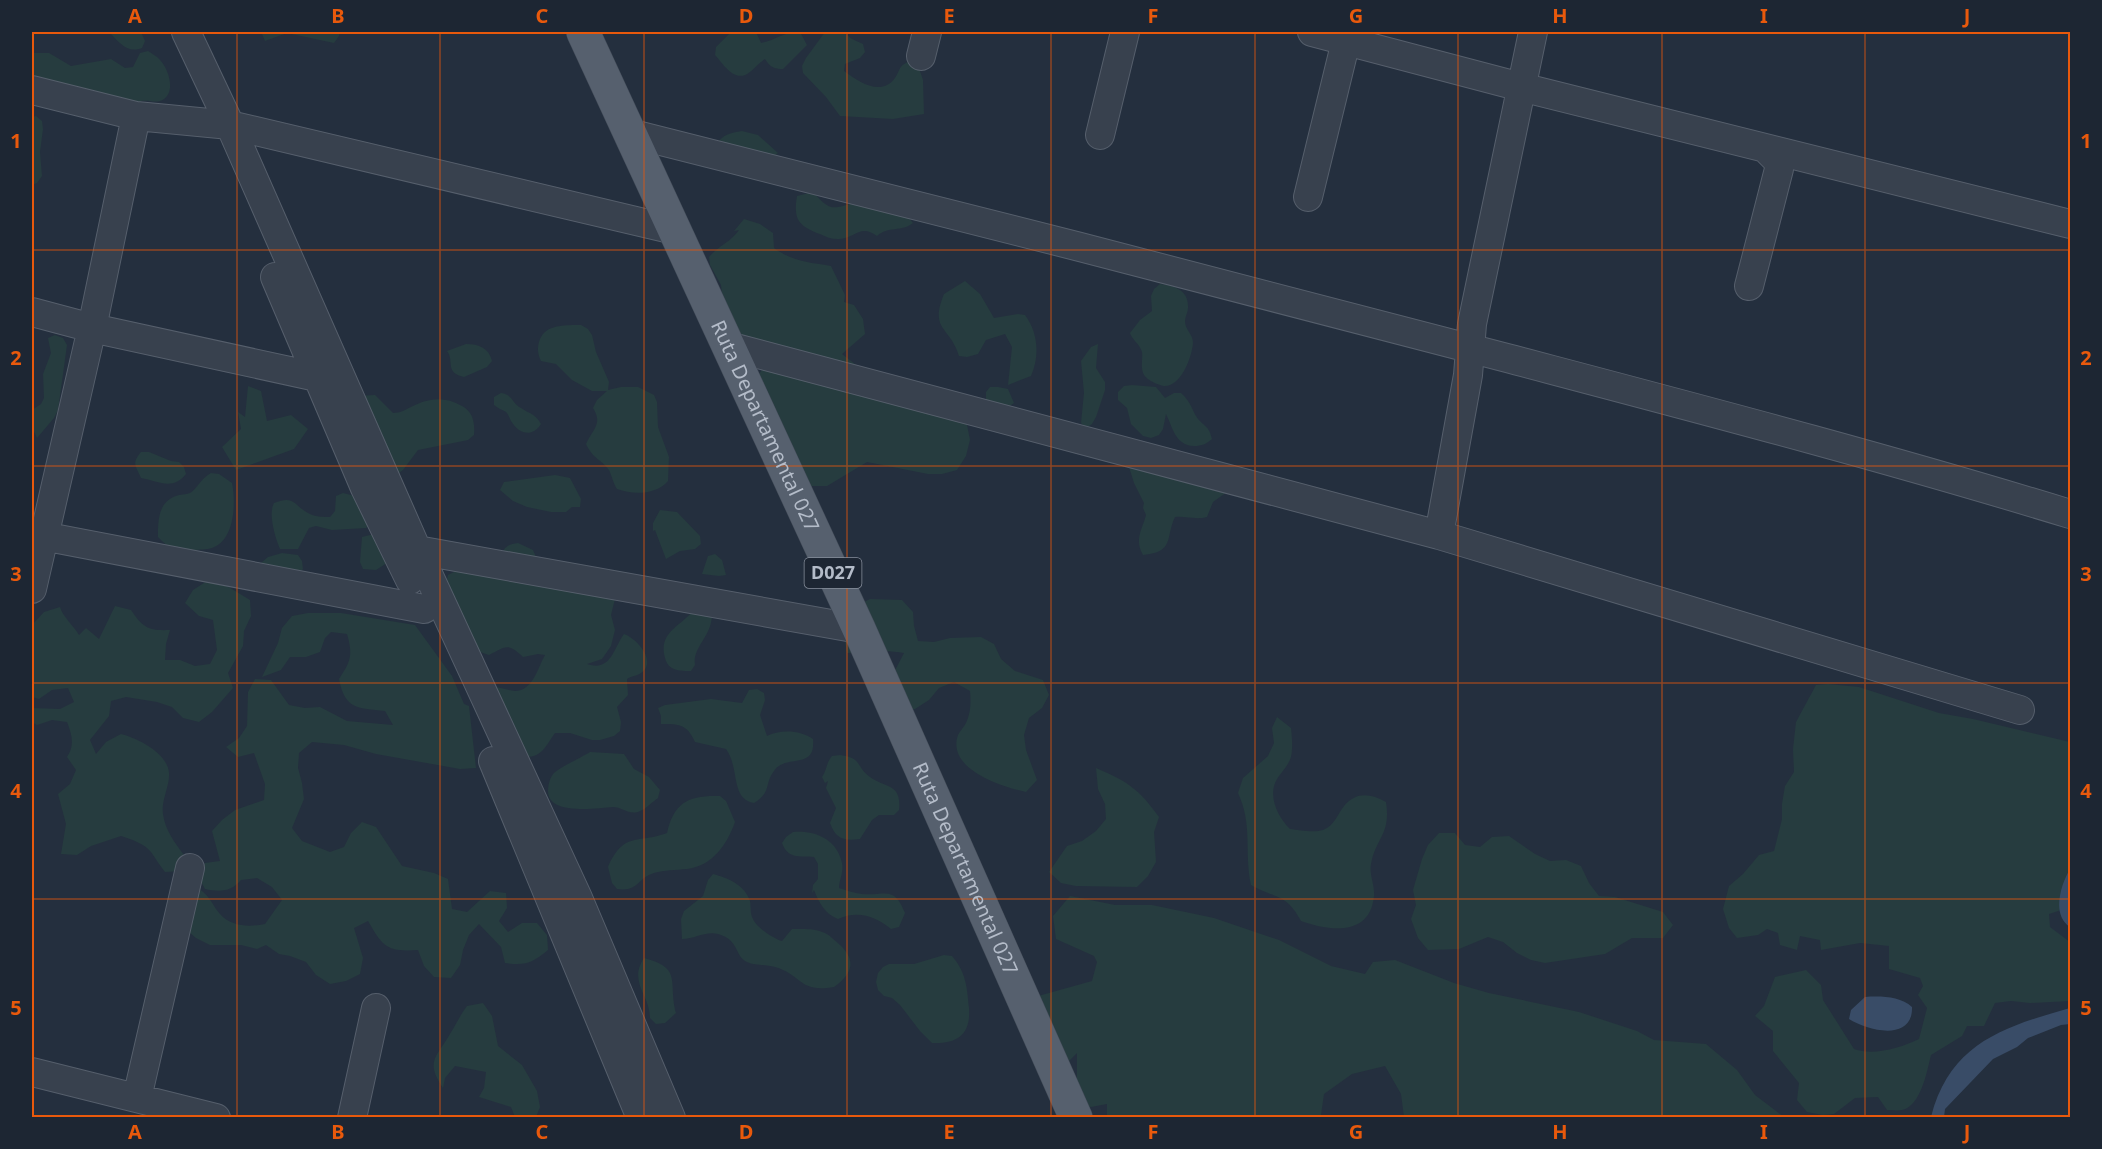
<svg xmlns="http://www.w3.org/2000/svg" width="2102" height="1149" font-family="'Noto Sans',sans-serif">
<rect width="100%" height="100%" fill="#242f3e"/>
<path fill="#263c3f" d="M109,32H141L145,41L142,48C127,54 119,42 109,32Z
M255,32H340L339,36L334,43L287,33L265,41L262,34Z
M731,32H756L761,43C776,40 785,31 800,32L807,45L783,69C774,69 770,67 765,59C759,63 756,67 750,72C735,84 724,65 715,55L716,47Z
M825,32H843L852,39L863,44L865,52L860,58L845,64L844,71C859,82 881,97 895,78C901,69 898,66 910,61L918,65L923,80L924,114L893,119L840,116L826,97L803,73L802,66L806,58Z
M148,51C152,54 157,56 160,60C168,68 176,90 164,99C158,104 149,100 141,101L138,109L32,83V53H49L71,66L111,59L125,68L133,67L140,53Z
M36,116L42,121L43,129L40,152L42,176L37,183L32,185V117Z
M742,131L758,135L778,153L766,163L716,145C723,134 730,133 742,131Z
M813,192C818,197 824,205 831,207C840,209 852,201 863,203C879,205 892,216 908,217L913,223C902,232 888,226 877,236C860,223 855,239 838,239C831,239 826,237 820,234C799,226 793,220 797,196Z
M744,219L760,224L773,233L774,248C794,262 808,262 831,266L845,295L844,302L854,305L863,319L865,334L842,354L855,364L866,377L957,411L967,425L970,440L966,456L957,470L942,474H928L867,462L827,486H809L757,377L768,361L746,348L723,300L721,285L710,265L709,257C718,246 731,242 739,230L734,231Z
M965,281L980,294L994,318L1018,314L1025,315C1038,332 1040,356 1031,376L1008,385L1012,347L1005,334L986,340L978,354L967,357L959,356C950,326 929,331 944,294Z
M1160,284C1175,286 1189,290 1188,308C1188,312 1185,317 1185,321C1185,330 1193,334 1193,343C1192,357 1181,387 1164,386C1158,385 1147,380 1144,375C1140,368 1143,359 1142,352C1140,344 1132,340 1130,333L1140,320L1152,311L1151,296L1154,289Z
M572,325H581L588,329L592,335L596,352L609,382L608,390L621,387H638L654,395L657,402L658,427L669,457L668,481C656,495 633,495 617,489C613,483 612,476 609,470C602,460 593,459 586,444C593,429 603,424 593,408L597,400L607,391H592L572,380L556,364L541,361C538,355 537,349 539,342C544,326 558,326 572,325Z
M55,335L63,338L67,345L58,410L54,418L37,438L32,427V410L41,404L44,398L43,374L51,353L48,338Z
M466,344C479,344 489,348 492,361L487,367L464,377C444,372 455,362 447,351Z
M1098,344L1096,368L1105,382V390L1096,417L1092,424L1086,428L1081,423L1084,393L1081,361L1091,347Z
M1132,385L1156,387L1165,398L1174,393H1181C1192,403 1191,409 1198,419C1205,427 1209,426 1212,439C1206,444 1202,446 1194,446C1175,445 1173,428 1166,414L1163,429L1159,435L1151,438L1143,436L1131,424L1127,408L1118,400V392L1124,386Z
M248,386L261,391L267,421L291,415L308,429L294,449L236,470L222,447L241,429L238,412L245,417Z
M990,387H998L1008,389L1014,403L1007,408H986V392Z
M501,393C512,394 512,403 521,408C530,414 536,414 541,424C532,438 519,434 511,421C510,419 508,414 506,412C503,410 497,408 494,405V397Z
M375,395L393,413C400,413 405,410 411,407C429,398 444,396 462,406C473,412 475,422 474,435L468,440L418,450L403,470L396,475L358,396Z
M141,452H149L171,461L179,462L184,467L186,474C173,491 158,481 141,478C136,466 131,464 141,452Z
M1129,467L1227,492L1213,502L1207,517C1196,520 1186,516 1175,517C1165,538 1175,552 1143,555C1134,540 1142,530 1146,515L1143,508L1144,503L1134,483Z
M211,473L219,474L232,483C236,501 235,539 214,547C209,550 202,549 196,550C176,551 172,552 158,537C158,521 158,502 176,496C180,494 186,495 190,493C197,489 201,478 211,473Z
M555,475L570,478L581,499L580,507H572L566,512H551L527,507L513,501L500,490L504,482Z
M343,493L359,497L372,522L366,528L332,530L316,526L309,528L298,549H280C275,537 268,514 274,503C296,494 294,507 310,514C316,517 324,517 330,517L335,511L336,496Z
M660,510L677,512L700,536L701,544L695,549L680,551L666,559L655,530L653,531V523Z
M374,534L390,561L376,570L363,569L360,562L362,537Z
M518,543L533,550L536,557L615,599L611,615L615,630L611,646L602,659L587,664C611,672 613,649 624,634C636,638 658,661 641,673C637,676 631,676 627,679L628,695L617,707L621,722L620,731L614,736L600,740H592L570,733H555C546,745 543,757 526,757L491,686C499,687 507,690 515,691C533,691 538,667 545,655L538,654L523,657C507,642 506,647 489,655L474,650L446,584L448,575L456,571H463L501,555C505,546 509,544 518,543Z
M282,553L298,555L302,561L303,569L297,575L255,568L268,557Z
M715,554L722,560L726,575L719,576L702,574L708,556Z
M207,581L222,583L250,600L251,616L244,631L243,646L228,673L233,688L212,712L199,722L183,718L172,707L157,702L126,697L111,701L109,716L90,740L96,754L106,742L121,734C137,738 168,753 169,773C170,786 161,800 163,814C165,830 175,843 184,855L180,871L165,872C160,866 156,859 151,852C145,844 131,839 121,836L91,846L77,855L61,854L66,824L58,794L70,784L76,770L67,757C75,745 72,735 67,722L52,720L37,725L32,722V708L60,709L74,702L68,688L52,690L39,699L32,697V625L44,612L60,607C63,617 73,625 79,635L86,628L99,639L115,606L131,610C143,628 149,631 170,630L166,644L165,660H180L195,666L210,664L217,650L213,620L199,616L185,603L193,590Z
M870,599L902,600L913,612L914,626L918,641L934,642L950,638L981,637L994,644L1001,659L1015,671L1043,680L1049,695L1042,708L1029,718L1024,735L1026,750L1037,780L1026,792C1002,787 946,769 958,735C960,731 964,727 966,723C971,712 971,702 970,691L954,682L939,688L929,700L915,709L900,710L889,682L904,653C884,649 867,653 847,653L844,636L856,606Z
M694,610L712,614C712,637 692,647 695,665L691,671C681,671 670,671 666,661C656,633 680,627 694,610Z
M308,613H341L415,625L452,676L464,704L469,706L476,768L460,769L376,754L344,745L312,742L299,753L298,768L302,783L304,799L292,828L302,841L330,852L344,847L351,833L362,822L376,827L402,866L434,873L448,879L452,909L467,912L490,891L506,893L507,908L499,921L508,932L522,923H537L547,935L548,950C532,963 526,966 505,963L501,947L479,924L469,935L463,950L460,965L451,978L434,977L424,966L418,950C387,952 383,947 368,921L354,928L363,958L360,974L346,981L330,984L316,975L306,962L290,956L279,954L266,945L257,949L241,945H210L196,938L183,927L188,885C192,887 198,888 202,891C210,897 213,906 220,914C231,927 250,927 265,924L282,900L272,887L257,878L241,880C231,892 220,892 205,889L198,876L205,863L220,861L212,831L222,820L235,810L264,800L265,784L254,753L238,757L226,747L239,738L247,726L248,692L255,679L271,680L289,705L305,708L320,707L347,721L393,725L385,711C358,708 345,710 339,679C351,661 353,655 347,634L331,632L325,638L320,652L306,657H290L281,670L262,677L278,643L282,628L292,616Z
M1828,684L1859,687L1939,713L1973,719L2070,742V907L2049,914L2050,927L2070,942V1001L2030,1003L2011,1001L1995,1003L1984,1026H1967L1962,1036L1931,1055C1927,1071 1921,1106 1902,1110C1897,1111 1891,1110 1887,1110L1878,1097L1855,1098L1834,1114L1823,1115L1807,1112L1797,1100L1799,1083L1773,1051V1031L1755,1016L1764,1006L1775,977L1806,970L1821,985L1823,1000L1854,1049C1874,1056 1900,1048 1919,1039L1927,1008L1918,995L1923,986L1920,978L1889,969V946L1860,943L1821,950L1820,940L1800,936L1797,950L1780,945L1778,933L1767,929L1758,935L1737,938L1729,928L1723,909L1729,886L1743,874L1759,855L1774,851L1782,819V804L1785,786L1794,772L1793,749L1796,722L1816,685Z
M757,689L764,693L765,700L760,715L767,736C780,729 801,730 813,739C816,771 786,753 774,771C764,784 772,792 754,803C730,799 740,768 726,749L695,742C687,724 679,724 661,724V716L658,708L665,705L711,699L742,703L749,690Z
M1277,717L1291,728C1292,738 1293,747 1291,757C1288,768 1277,775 1274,786C1270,802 1280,819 1290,829C1299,830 1314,833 1323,830C1335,825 1337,815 1344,806C1357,791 1371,794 1386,802C1391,835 1376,837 1371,864C1369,875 1375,885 1374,896C1370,937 1329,931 1301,921C1286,893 1275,899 1251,885C1244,852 1253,825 1238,793L1243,778L1268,756L1274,743L1272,728Z
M590,752L624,754L634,769L649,777L660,790L658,798C652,802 646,809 640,811C630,816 622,807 613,807C598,808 548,816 548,791C548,785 550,777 554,773C559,768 582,757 590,752Z
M840,755C863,758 855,766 870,777C885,788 902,783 899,810L894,815H879L872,820L860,839C843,841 836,839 830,823L836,808L826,788L828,781L825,783L822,777C827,770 826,763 832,756Z
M1096,768C1127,781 1139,789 1159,817L1154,832L1156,862L1148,876L1137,887L1076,886L1061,883L1049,872L1067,846L1082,841L1096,831L1106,819L1105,804L1098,789Z
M720,796L726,801L735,822C727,845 712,866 687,869C675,870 665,870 654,873C637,878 639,892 617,889L612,883L608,867C624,831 637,844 667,833C674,802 689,795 720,796Z
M793,832C815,830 837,839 842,863C844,872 839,880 839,888C846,890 854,893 862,894C885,896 894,885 905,913L899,927L891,929C876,916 857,910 838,919C825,914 819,903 814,890L812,893L813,885L818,879V864L814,857C799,856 788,859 782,843L786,837Z
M1439,833H1455L1465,845L1480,847L1492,837L1509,836L1535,854L1550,861L1566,860L1581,866L1589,883L1599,896L1615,897L1663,912L1673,925L1663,938H1632L1605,954L1545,963L1531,960L1517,953L1503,942L1488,937L1459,949L1428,950L1418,938L1411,919L1416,905L1413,890L1422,859L1428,845Z
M713,874C728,878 745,885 750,901C751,906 750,914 753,919C756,927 774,939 782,941L792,929C803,929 815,928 825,933C831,936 835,941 840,945C857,961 852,974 834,987C798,993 803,975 775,967C766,964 755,966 747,962C734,956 740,940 718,934C705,931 695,939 682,939L681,919L684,911L703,896L708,880Z
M1070,896L1115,905H1152L1214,918L1279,940L1331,966L1365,974L1373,962L1395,960L1454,983L1489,993L1579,1012L1637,1031L1654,1040L1706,1044L1737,1070L1755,1095L1784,1117H1404L1401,1094L1385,1066L1352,1074L1324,1094L1321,1115L1300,1118L1107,1117V1104L1091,1107L1077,1103V1053L1068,1062L1031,998L1092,981L1097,962L1094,956L1056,939L1053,916Z
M944,955L952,956C966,972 967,987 969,1008C971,1034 958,1044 932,1043L920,1031L900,1005L892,998L884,996L878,990L876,982L878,973L883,967L889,964H914Z
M644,958C683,968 668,982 676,1013L665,1023L656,1024L650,1018C650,995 628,982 644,958Z
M483,1003L492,1016L498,1046L522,1065L537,1091L540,1107L536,1117H515L511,1107L479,1097L484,1088L486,1072L455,1066L445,1078L443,1088C425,1061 436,1058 450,1034C456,1025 460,1015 467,1006Z"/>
<path fill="#394c67" d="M2070,869V927C2051,915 2061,884 2070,869Z
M1865,997C1880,996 1900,996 1912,1007C1913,1042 1868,1031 1849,1019L1851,1010Z
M2070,1008V1024L2061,1025L2028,1038L2017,1047L1993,1059L1945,1109L1944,1117H1931C1950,1043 2004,1027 2070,1008Z"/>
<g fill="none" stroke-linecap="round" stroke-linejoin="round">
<g stroke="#565f6c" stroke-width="30">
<path id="minor" d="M186,32L230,125L417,550L578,898L671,1118
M1312,32L1521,87L2070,224
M921,56L927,32
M32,90L136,116L230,125L674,230
M629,133C922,206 1215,281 1507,358C1696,408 1884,457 2070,514
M1100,135L1125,32
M1308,197L1346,41
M275,277L365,488L410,580
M1749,286L1779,169L1778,161L1765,148
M32,312L92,328L317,377
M728,346L1439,535L2020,710
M32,534L424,609
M1439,535L1468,375L1472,324L1533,32
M417,550L859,629
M32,589L92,328L136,116
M493,761L641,1118
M32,1072L216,1118
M137,1098L190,868
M352,1118L376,1008"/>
</g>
<g stroke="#414a57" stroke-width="34">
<g id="major">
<path id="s1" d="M583,32L859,629L1076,1118"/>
</g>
</g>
<use href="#minor" stroke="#38414e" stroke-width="28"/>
<use href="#major" stroke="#56606e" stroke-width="33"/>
</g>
<path fill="none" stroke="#e8590c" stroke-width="1.5" stroke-opacity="0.55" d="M237,32V1118M440,32V1118M644,32V1118M847,32V1118M1051,32V1118M1255,32V1118M1458,32V1118M1662,32V1118M1865,32V1118M32,250H2070M32,466H2070M32,683H2070M32,899H2070"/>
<g text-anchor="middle" stroke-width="6" stroke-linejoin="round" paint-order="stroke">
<rect fill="#1d2633" stroke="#878f9c" stroke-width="1.5" x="804.5" y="558" width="57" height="30" rx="4.5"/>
<g font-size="18" font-weight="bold" fill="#b4bcc9">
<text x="833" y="579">D027</text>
</g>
<g font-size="20" fill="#b4bcc9" stroke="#1d2633">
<text dy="7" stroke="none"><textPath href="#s1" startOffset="434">Ruta Departamental 027</textPath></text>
<text dy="7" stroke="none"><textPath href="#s1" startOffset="920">Ruta Departamental 027</textPath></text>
</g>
</g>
<rect width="2102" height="1149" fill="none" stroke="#1d2633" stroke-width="66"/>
<rect x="33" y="33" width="2036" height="1083" fill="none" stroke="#e8590c" stroke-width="2"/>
<g font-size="20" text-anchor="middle" font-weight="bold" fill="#e8590c">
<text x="135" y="23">A</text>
<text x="338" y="23">B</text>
<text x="542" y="23">C</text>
<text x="746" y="23">D</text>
<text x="949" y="23">E</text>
<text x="1153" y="23">F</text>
<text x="1356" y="23">G</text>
<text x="1560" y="23">H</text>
<text x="1764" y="23">I</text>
<text x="1967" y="23">J</text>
<text x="16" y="148">1</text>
<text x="2086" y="148">1</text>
<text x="16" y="365">2</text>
<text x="2086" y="365">2</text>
<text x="16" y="581">3</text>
<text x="2086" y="581">3</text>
<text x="16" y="798">4</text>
<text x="2086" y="798">4</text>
<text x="16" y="1015">5</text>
<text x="2086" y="1015">5</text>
<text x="135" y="1139">A</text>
<text x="338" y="1139">B</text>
<text x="542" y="1139">C</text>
<text x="746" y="1139">D</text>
<text x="949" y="1139">E</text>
<text x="1153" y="1139">F</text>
<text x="1356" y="1139">G</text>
<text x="1560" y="1139">H</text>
<text x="1764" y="1139">I</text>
<text x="1967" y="1139">J</text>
</g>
</svg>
